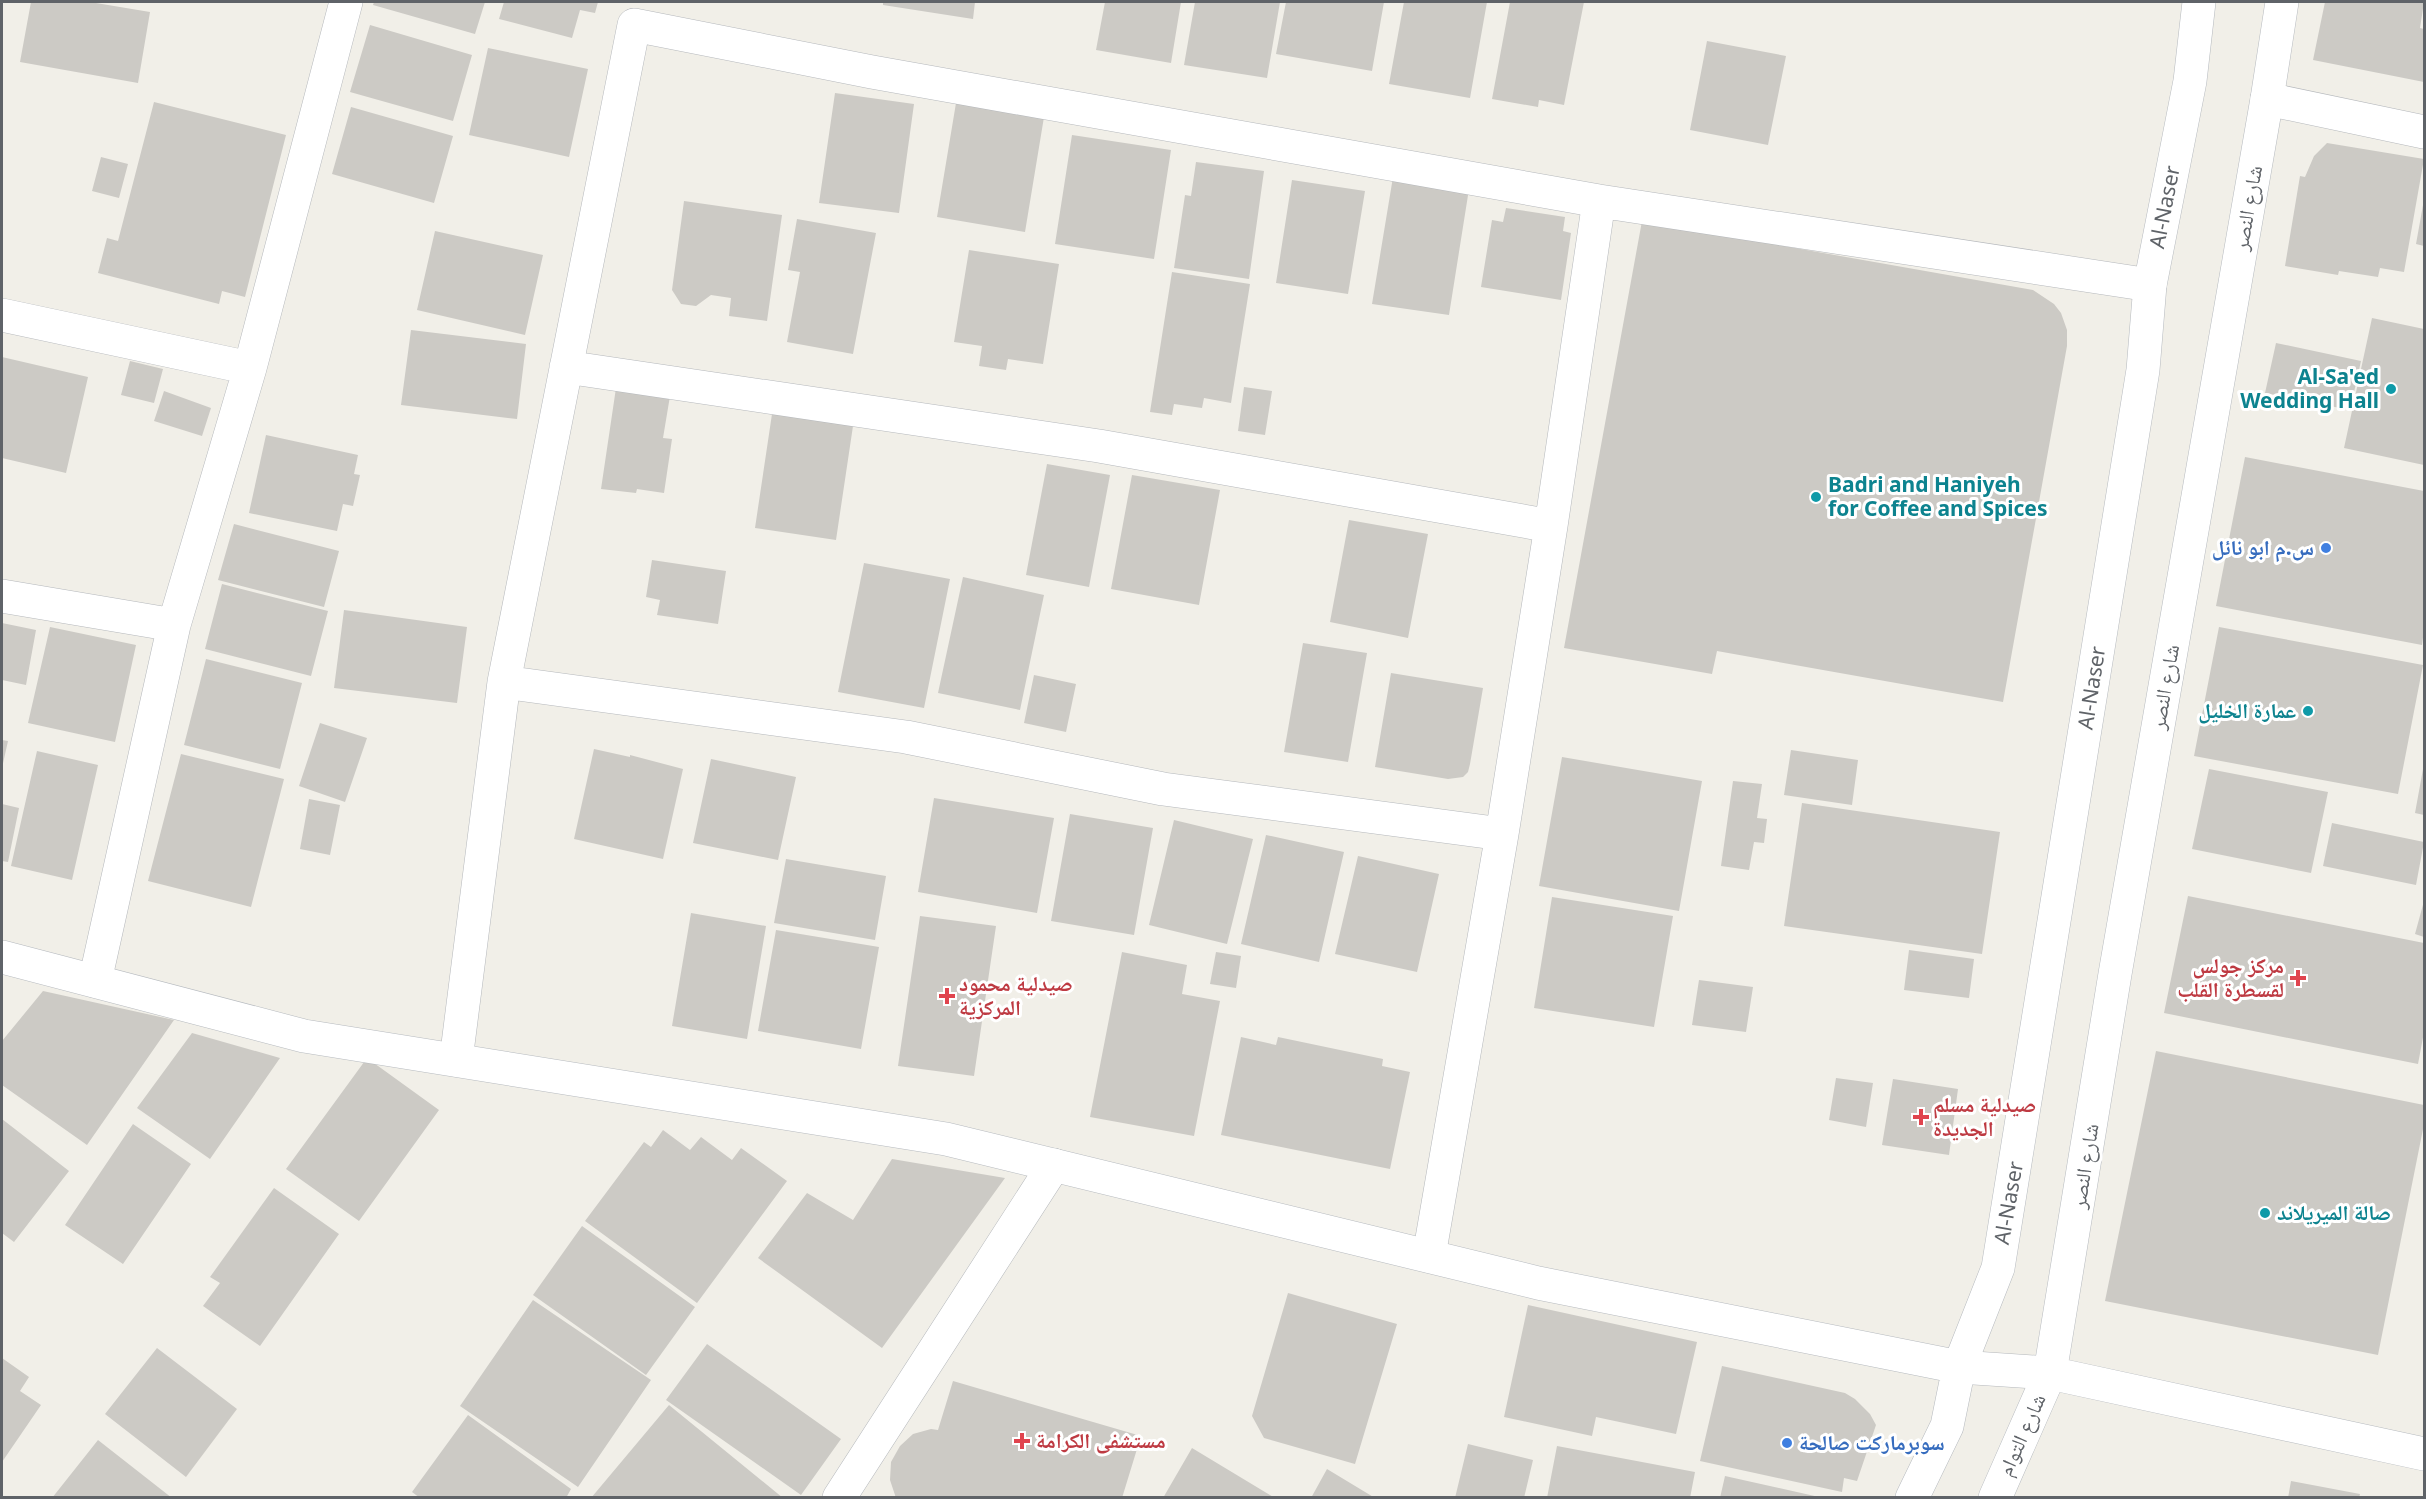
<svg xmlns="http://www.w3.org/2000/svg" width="2426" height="1499" font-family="'Noto Sans','Noto Naskh Arabic',sans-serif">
<rect width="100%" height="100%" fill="#f1efe8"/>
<path fill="#cccac5" d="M31,2H90L150,12L138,83L20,62Z
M374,2H485L475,34L373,5Z
M504,2H598L595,13L580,10L572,38L499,19Z
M883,2H975L973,19L883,5Z
M1105,2H1181L1171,63L1096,50Z
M1195,2H1280L1267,78L1184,65Z
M1286,2H1384L1372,71L1276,54Z
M1404,2H1487L1470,98L1389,84Z
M1510,2H1584L1564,105L1539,100L1538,107L1492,99Z
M2325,2H2424L2420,28L2424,29V82L2313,60Z
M370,25L472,55L453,121L350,92Z
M1707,41L1786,56L1768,145L1690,130Z
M488,48L588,69L569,157L469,135Z
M835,93L914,104L899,213L819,203Z
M154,102L286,135L245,297L222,291L219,304L98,273L107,238L118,241Z
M956,103L1044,117L1025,232L937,217Z
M351,107L453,136L434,203L332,174Z
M1072,135L1171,150L1154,259L1055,244Z
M2327,143L2424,159L2404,272L2380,268L2378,277L2339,271L2338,275L2285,266L2300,176L2305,177L2314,156Z
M101,157L128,164L119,198L92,191Z
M1196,162L1264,171L1249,279L1174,268L1185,195L1191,196Z
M1393,177L1469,189L1449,315L1372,304Z
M1292,180L1365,191L1348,294L1276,283Z
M684,201L782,215L767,321L729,316L731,298L711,295L696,306L681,304L672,290Z
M2423,205H2424V246L2416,244Z
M1506,208L1565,217L1563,231L1571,233L1561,300L1481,287L1492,220L1503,222Z
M797,219L876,233L853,354L787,342L800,272L788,270Z
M1642,221L2033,290L2054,304L2061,313L2067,330V346L2003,702L1717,651L1712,674L1564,648Z
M435,231L543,255L525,335L417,310Z
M969,250L1059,264L1043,364L1008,359L1006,370L979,366L982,346L954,342Z
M1172,272L1250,284L1231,403L1204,398L1202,408L1174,404L1172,415L1150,412Z
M2372,318L2424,329V465L2344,448Z
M411,330L526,344L517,419L401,405Z
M2276,343L2361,361L2350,410L2265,393Z
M2,357L88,377L66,473L2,458Z
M130,361L163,369L154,403L121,395Z
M1244,387L1272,391L1265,435L1238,431Z
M616,388L670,396L663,438L672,439L664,493L637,489L636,493L601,489Z
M164,391L211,408L202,436L154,421Z
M772,414L853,426L836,540L755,528Z
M266,435L358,455L354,474L360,475L353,506L343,504L337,531L249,513Z
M2245,457L2424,491V630L2422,645L2216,606Z
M1047,464L1110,475L1089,587L1026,575Z
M1132,475L1220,490L1199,605L1111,589Z
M1349,520L1428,534L1408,638L1330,622Z
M234,524L339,551L324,607L218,580Z
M652,560L726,571L718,624L657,615L660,600L646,597Z
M864,563L950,579L924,708L838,692Z
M963,577L1044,595L1020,710L938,693Z
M222,584L328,611L311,676L205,649Z
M344,610L467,627L457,703L334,688Z
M2,623L36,630L26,685L2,680Z
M50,627L136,645L115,742L28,723Z
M2219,627L2423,665L2398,794L2194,756Z
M1303,643L1367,653L1348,762L1284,752Z
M206,659L302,683L280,769L184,745Z
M1391,673L1483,688L1470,764L1468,772L1463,777L1448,779L1375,767Z
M1034,675L1076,684L1066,732L1024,723Z
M320,723L367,738L345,802L299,786Z
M2,740L8,741L2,768Z
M594,749L630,757V755L683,769L663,859L574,839Z
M1791,750L1858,760L1852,805L1784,795Z
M37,751L98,765L72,880L11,866Z
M181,754L284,779L251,907L148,881Z
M1562,757L1702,781L1679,911L1539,886Z
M711,759L796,777L778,860L693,843Z
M2209,769L2328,792L2311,873L2192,849Z
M2423,769H2424V815L2415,813Z
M1733,781L1762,784L1757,818L1767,819L1764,843L1754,842L1749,870L1721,866Z
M934,798L1054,818L1037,913L918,892Z
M309,799L340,805L330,855L300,849Z
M1802,803L2000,832L1982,954L1784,926Z
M2,804L19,808L8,862L2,861Z
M1070,814L1153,828L1134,935L1051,921Z
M1174,820L1253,839L1227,944L1149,925Z
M2332,823L2424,842L2416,885L2323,866Z
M1266,835L1344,852L1319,962L1241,944Z
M1358,856L1439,874L1417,972L1335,954Z
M786,859L886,876L875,940L774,923Z
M2188,896L2424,943V1032L2418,1064L2164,1013Z
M1552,897L1673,916L1654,1027L1534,1008Z
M2424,901V937L2415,934Z
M691,913L766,926L747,1039L672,1026Z
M920,916L996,926L974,1076L898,1066Z
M776,930L879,947L861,1049L758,1031Z
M1909,950L1974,959L1969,998L1904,990Z
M1122,952L1187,965L1182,994L1220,1001L1194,1136L1090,1117Z
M1216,952L1241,956L1236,988L1210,984Z
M1699,980L1753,987L1746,1032L1692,1025Z
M43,991L174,1020L87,1145L2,1085V1041Z
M192,1033L280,1058L210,1159L137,1108Z
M1241,1037L1276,1045L1278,1037L1383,1059L1382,1066L1410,1072L1390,1169L1221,1135Z
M2156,1051L2424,1105V1124L2378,1355L2105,1301Z
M367,1058L439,1110L359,1221L286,1169Z
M1836,1078L1873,1083L1866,1127L1829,1120Z
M1893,1079L1958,1089L1949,1155L1882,1145Z
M2,1119L69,1171L14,1242L2,1233Z
M133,1124L191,1164L123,1264L65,1225Z
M663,1130L690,1150L701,1137L732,1160L741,1148L787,1181L697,1303L585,1221L644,1142L651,1147Z
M892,1159L1005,1178L882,1348L758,1258L807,1193L853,1220Z
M274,1188L339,1234L260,1346L203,1306L220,1283L210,1277Z
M582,1226L695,1307L646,1375L533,1295Z
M1288,1293L1397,1324L1355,1464L1264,1438L1252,1416Z
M533,1300L651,1380L578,1487L460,1406Z
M1528,1305L1697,1342L1676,1434L1596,1417L1592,1436L1504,1417Z
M707,1344L841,1439L801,1495L666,1400Z
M157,1348L237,1409L186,1477L105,1414Z
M2,1358L29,1377L20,1391L41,1405L2,1462Z
M1722,1366L1845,1393L1855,1399L1870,1414L1876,1425L1857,1481L1844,1478L1842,1492L1700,1461Z
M953,1381L1141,1436L1122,1498H896L890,1480L891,1462L900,1446L913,1434L931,1429L938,1430Z
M669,1405L783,1498H591Z
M468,1415L571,1489L566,1498H420L412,1492Z
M98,1440L172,1498H52Z
M1468,1444L1533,1460L1524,1498H1455Z
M1557,1446L1695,1472L1690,1498H1547Z
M1192,1448L1275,1498H1163Z
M1327,1469L1375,1498H1311Z
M1725,1476L1819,1497V1498H1720Z
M2291,1481L2360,1494L2359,1498H2288Z"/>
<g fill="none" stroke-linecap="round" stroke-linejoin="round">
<g stroke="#b5b8bc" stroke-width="34">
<path id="street" d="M2267,99L2424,132
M2,315L250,368
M566,367L1099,446L1551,526
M2,596L174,625L250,368L346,2
M504,682L906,737L1163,789L1502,834
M95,981L174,625
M456,1060L504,682L634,25L872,72L1599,201L2150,285
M1429,1256L1502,834L1551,526L1599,201
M1959,1367L2050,1373
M839,1498L1054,1165"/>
</g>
<g stroke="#b6babf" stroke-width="34">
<path id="secondary" d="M2,957L304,1036L946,1139L1538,1283L1959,1367
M2050,1373L2424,1454
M1912,1498L1947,1426L1959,1367L1998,1268L2143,370L2150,285L2190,81L2199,2
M1995,1498L2050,1373L2115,974L2267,99L2282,2"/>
</g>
<use href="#street" stroke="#fff" stroke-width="33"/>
<use href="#secondary" stroke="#fff" stroke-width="33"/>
</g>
<g fill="#0f9aa8" stroke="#fff" stroke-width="2">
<circle cx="2391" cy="389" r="6"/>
<circle cx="1816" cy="497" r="6"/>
<circle cx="2308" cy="711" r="6"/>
<circle cx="2265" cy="1213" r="6"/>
</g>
<g fill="#3f7fe0" stroke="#fff" stroke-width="2">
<circle cx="2326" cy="548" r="6"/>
<circle cx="1787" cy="1443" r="6"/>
</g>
<g fill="#e0444e" stroke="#fff" stroke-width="2">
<path d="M2295 969h6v6h6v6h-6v6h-6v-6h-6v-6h6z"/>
<path d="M944 987h6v6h6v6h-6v6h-6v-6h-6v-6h6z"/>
<path d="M1918 1108h6v6h6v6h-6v6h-6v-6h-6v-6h6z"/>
<path d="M1019 1432h6v6h6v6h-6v6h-6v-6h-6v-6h6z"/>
</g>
<g text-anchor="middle" stroke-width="6" stroke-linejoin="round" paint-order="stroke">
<g font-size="21" fill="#5f6368" stroke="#fff">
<text transform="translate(2165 207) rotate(-79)" y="7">Al-Naser</text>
<text transform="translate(2248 208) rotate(-80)" y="7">شارع النصر</text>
<text transform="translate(2165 687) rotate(-80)" y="7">شارع النصر</text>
<text transform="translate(2092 688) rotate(-81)" y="7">Al-Naser</text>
<text transform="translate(2085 1166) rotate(-81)" y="7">شارع النصر</text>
<text transform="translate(2009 1203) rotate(-80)" y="7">Al-Naser</text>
<text transform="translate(2022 1435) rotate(-66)" y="7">شارع التوام</text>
</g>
<g font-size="21" font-weight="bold" fill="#0d838f" stroke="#fff" text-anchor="end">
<text x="2379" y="384">Al-Sa'ed<tspan x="2379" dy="24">Wedding Hall</tspan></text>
<text x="1828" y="492" text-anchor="start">Badri and Haniyeh<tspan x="1828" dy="24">for Coffee and Spices</tspan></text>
<text x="2296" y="718">عمارة الخليل</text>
<text x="2277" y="1220" text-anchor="start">صالة الميريلاند</text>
</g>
<g font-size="21" font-weight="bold" fill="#366cbe" stroke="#fff" text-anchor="end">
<text x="2314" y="555">س.م ابو نائل</text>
<text x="1799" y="1450" text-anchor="start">سوبرماركت صالحة</text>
</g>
<g font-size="21" font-weight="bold" fill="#be3a42" stroke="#fff" text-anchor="start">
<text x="2284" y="973" text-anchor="end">مركز جولس<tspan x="2284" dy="24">لقسطرة القلب</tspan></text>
<text x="959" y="991">صيدلية محمود<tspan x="959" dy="24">المركزية</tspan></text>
<text x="1933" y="1112">صيدلية مسلم<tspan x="1933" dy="24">الجديدة</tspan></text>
<text x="1036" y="1448">مستشفى الكرامة</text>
</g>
</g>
<rect width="2426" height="1499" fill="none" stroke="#5f6368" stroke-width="6"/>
</svg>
